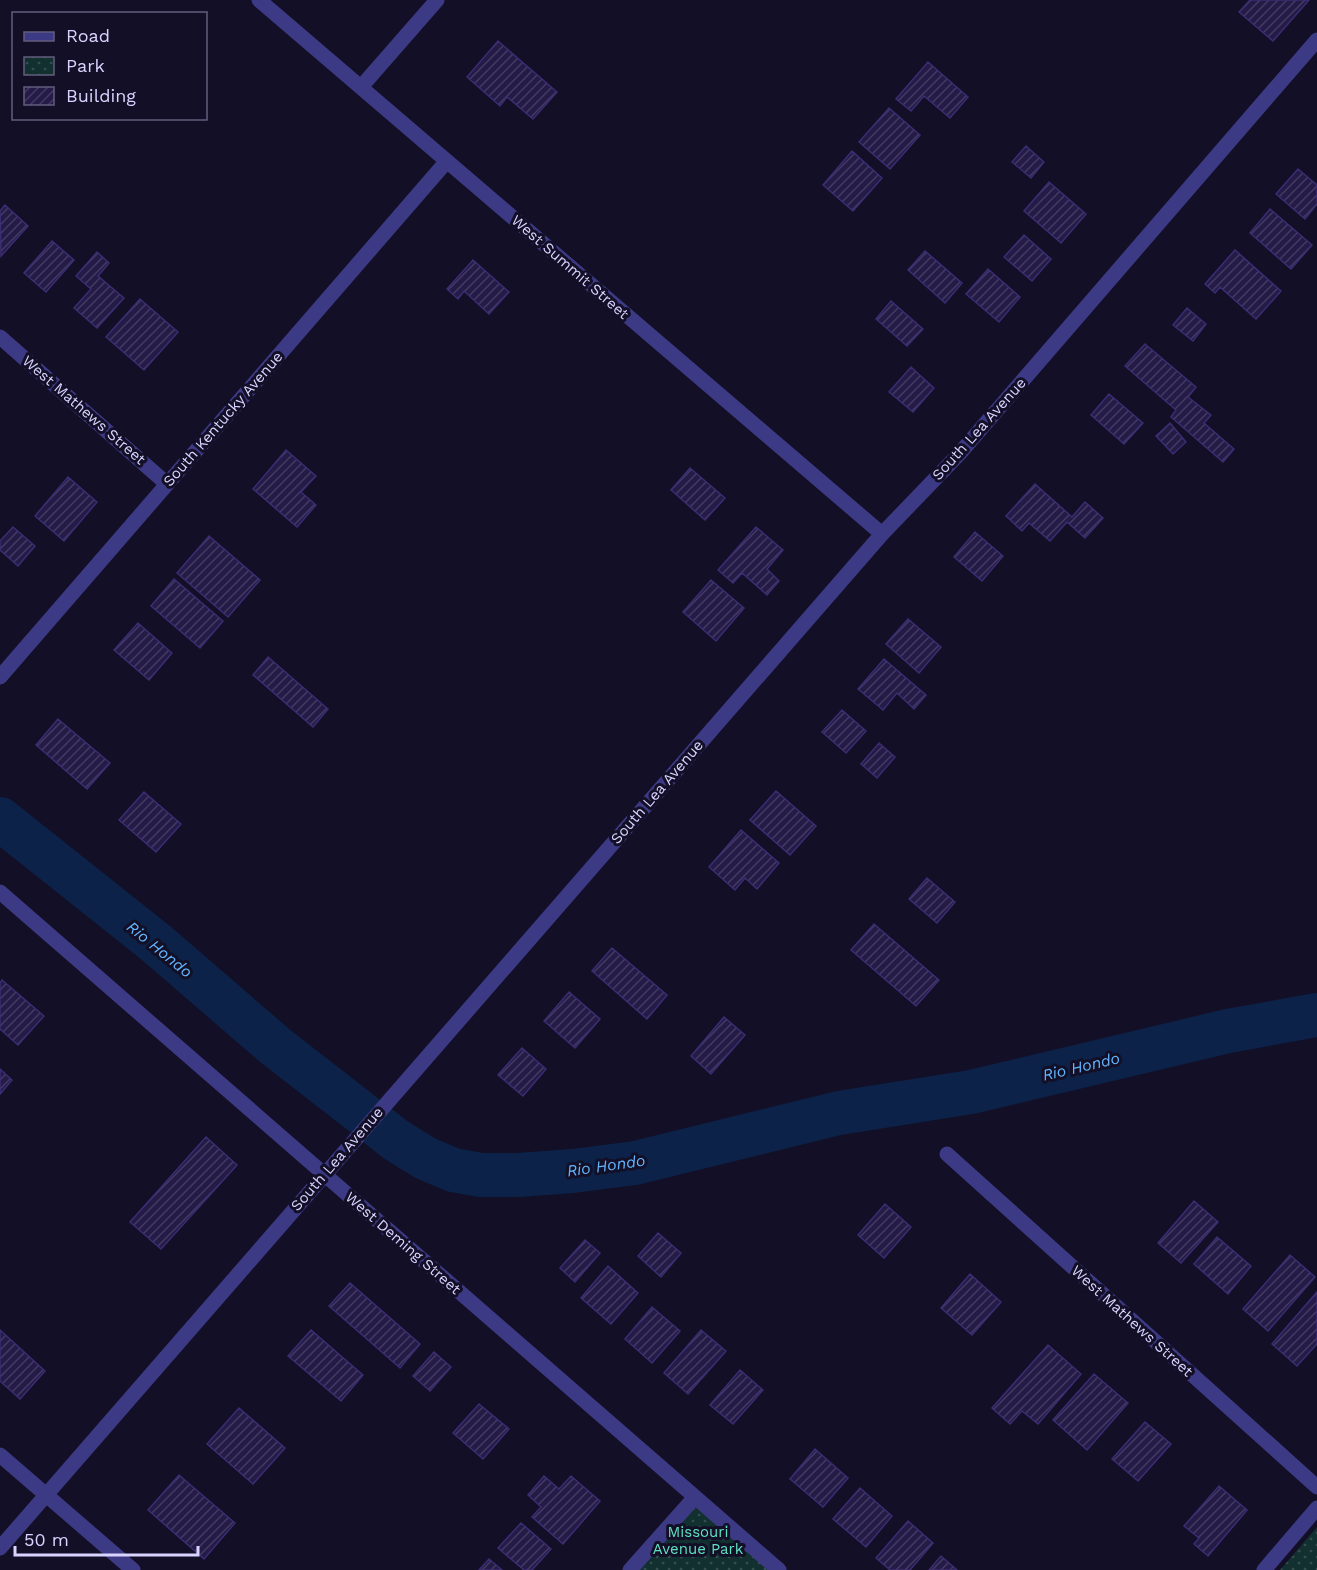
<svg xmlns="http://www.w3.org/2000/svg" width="1317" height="1570" font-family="'Work Sans',sans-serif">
<defs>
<pattern id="park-dots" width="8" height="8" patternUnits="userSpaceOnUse" patternTransform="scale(1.5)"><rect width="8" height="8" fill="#12302f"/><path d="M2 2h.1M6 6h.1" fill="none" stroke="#344d4e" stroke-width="1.8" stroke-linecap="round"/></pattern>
<pattern id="building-hatch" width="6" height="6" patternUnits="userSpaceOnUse" patternTransform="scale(1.5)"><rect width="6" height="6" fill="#241b47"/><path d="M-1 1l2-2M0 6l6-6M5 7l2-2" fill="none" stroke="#433b63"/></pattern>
</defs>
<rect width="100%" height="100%" fill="#130f26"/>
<path fill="url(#park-dots)" d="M695,1497L779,1570H630Z
M1317,1527V1570H1280Z"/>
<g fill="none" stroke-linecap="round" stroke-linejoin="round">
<path stroke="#0c2248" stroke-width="44" d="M0,819L156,943L274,1045L396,1140L425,1158L453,1170L481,1175H518L573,1171L635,1163L839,1113L971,1092L1228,1031L1317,1015"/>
</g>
<path fill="url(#building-hatch)" stroke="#3b2d73" stroke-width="1.5" d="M1250,0H1309L1273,41L1239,12Z
M498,41L557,92L533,119L507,97L500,106L467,77Z
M928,62L968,97L950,118L924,96L911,111L896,99Z
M889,108L920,135L890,169L859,142Z
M1026,146L1044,162L1031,178L1012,162Z
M852,151L882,178L853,211L823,185Z
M1298,169L1317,185V204L1305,219L1276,194Z
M1049,182L1086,214L1061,243L1024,211Z
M5,205L28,226L1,256L0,211Z
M1270,209L1312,245L1291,269L1250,233Z
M1024,235L1051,259L1032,281L1004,257Z
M52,241L74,260L46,292L24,273Z
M1235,250L1281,291L1256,319L1220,287L1215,293L1205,284Z
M925,251L962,283L945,303L908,270Z
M97,252L109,263L98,276L124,298L97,328L74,308L91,289L76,276Z
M473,260L509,292L489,314L464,291L458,299L447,289Z
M988,269L1020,297L999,322L966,294Z
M140,299L178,332L144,370L106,337Z
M891,301L923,329L907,346L876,319Z
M1187,308L1206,324L1193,341L1173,325Z
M1145,344L1196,387L1188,397L1211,415L1204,423L1234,449L1223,462L1171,417L1176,410L1125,366Z
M911,367L934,388L913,412L889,392Z
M1109,394L1143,423L1124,444L1091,415Z
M1170,423L1186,442L1173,454L1156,436Z
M286,450L316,476L301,492L316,505L297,527L253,489Z
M690,468L725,498L705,520L671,490Z
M68,477L97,502L64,541L35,516Z
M1035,484L1072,517L1085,502L1103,518L1085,538L1067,522L1050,541L1029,523L1022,531L1006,516Z
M13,527L35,546L18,566L0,550V541Z
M756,527L783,550L767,569L779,581L767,595L742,573L733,583L718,570Z
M975,532L1003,556L982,581L954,557Z
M209,536L260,580L228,617L177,573Z
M174,579L223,621L200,648L151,606Z
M711,580L744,608L716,641L683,612Z
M908,619L941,647L919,673L886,644Z
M138,623L172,653L149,680L114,650Z
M268,657L328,709L313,727L253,675Z
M884,659L926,695L914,709L897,693L883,710L858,689Z
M842,710L866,731L846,753L822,732Z
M58,719L110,763L87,789L36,745Z
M879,743L895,757L877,778L861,764Z
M776,791L816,826L790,855L750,820Z
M144,792L181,824L156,852L119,820Z
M741,830L779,863L757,889L745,878L735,890L709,867Z
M927,878L955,902L937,923L909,899Z
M874,924L939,980L916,1006L851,950Z
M612,948L667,995L647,1019L592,971Z
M2,980L44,1016L18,1045L0,1029V983Z
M569,992L600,1019L575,1048L544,1021Z
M724,1017L745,1035L711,1074L691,1056Z
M522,1048L546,1069L523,1096L498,1075Z
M0,1069L12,1080L0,1094Z
M206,1137L237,1165L161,1249L130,1222Z
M1194,1201L1218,1222L1181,1263L1158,1243Z
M885,1204L911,1227L884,1258L858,1235Z
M658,1233L681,1253L661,1277L638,1256Z
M1217,1237L1251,1266L1228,1294L1194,1264Z
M585,1240L600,1253L575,1282L560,1268Z
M1290,1255L1315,1277L1268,1331L1243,1309Z
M608,1266L638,1293L611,1324L581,1298Z
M970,1274L1001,1302L972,1335L941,1308Z
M350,1283L420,1344L400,1368L329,1306Z
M1317,1292V1344L1297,1366L1272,1344Z
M652,1307L680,1331L652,1363L625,1339Z
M0,1330L45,1371L20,1399L0,1381Z
M311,1330L363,1375L341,1401L288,1356Z
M701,1330L726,1351L688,1394L664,1373Z
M1048,1345L1081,1374L1038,1424L1022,1411L1010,1424L992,1408Z
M434,1352L451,1367L430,1391L413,1376Z
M740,1370L763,1390L733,1424L710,1405Z
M1094,1374L1128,1403L1087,1450L1053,1420Z
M479,1404L509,1429L483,1459L453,1433Z
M239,1408L285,1448L253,1484L207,1444Z
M1145,1422L1171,1444L1138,1481L1112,1459Z
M815,1449L848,1478L823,1507L790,1479Z
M179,1475L235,1523L204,1559L148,1510Z
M544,1476L559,1489L571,1476L600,1501L563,1544L532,1517L541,1507L528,1495Z
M1219,1486L1247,1510L1208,1556L1194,1544L1199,1538L1184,1526Z
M860,1488L892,1516L866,1547L833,1519Z
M908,1521L933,1543L910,1570H890L876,1558Z
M521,1523L551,1549L532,1570H524L498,1548Z
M941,1556L957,1570H929Z
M489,1559L502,1570H479Z"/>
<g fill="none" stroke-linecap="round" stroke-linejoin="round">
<path stroke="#3d3a85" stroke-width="15" d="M259,0L882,534
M361,87L437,0
M0,337L167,484
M0,677L447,161
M0,892L779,1570
M947,1154L1317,1487
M0,1455L133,1570
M0,1548L882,534L960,453L1317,40
M630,1570L695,1497
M1264,1570L1317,1508"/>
</g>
<g text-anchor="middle" stroke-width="6" stroke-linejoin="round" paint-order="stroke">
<g font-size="15" fill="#d9d4ff" stroke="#130f26">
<text transform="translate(570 267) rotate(41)" y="5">West Summit Street</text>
<text transform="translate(84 410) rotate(41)" y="5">West Mathews Street</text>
<text transform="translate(223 419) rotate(-49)" y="5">South Kentucky Avenue</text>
<text transform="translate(979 429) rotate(-48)" y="5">South Lea Avenue</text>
<text transform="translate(657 792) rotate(-49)" y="5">South Lea Avenue</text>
<text transform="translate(337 1159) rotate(-49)" y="5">South Lea Avenue</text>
<text transform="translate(403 1243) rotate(41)" y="5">West Deming Street</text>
<text transform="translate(1132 1321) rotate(42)" y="5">West Mathews Street</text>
</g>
<g font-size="15" fill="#5fe0c0" stroke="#130f26">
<text x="698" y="1537">Missouri<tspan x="698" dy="17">Avenue Park</tspan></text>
</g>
<g font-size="16" font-style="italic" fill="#62b6ff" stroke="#130f26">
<text transform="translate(160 949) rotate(39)" y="6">Rio Hondo</text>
<text transform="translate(1081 1066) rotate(-13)" y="6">Rio Hondo</text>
<text transform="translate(606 1165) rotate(-8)" y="6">Rio Hondo</text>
</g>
</g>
<rect x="12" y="12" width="195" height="108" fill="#130f26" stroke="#625e7d" stroke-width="1.5"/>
<rect x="24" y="32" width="30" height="9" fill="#3d3a85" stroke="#625e7d" stroke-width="1.5"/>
<text x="66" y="42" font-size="18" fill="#d9d4ff">Road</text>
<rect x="24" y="57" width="30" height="18" fill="url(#park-dots)" stroke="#625e7d" stroke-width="1.5"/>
<text x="66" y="72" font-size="18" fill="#d9d4ff">Park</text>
<rect x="24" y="87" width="30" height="18" fill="url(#building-hatch)" stroke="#625e7d" stroke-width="1.5"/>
<text x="66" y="102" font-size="18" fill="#d9d4ff">Building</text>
<path d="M15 1546v9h183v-9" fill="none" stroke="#d9d4ff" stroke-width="3"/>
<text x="24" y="1546" font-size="18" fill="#d9d4ff" stroke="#130f26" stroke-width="4.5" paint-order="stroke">50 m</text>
</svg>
